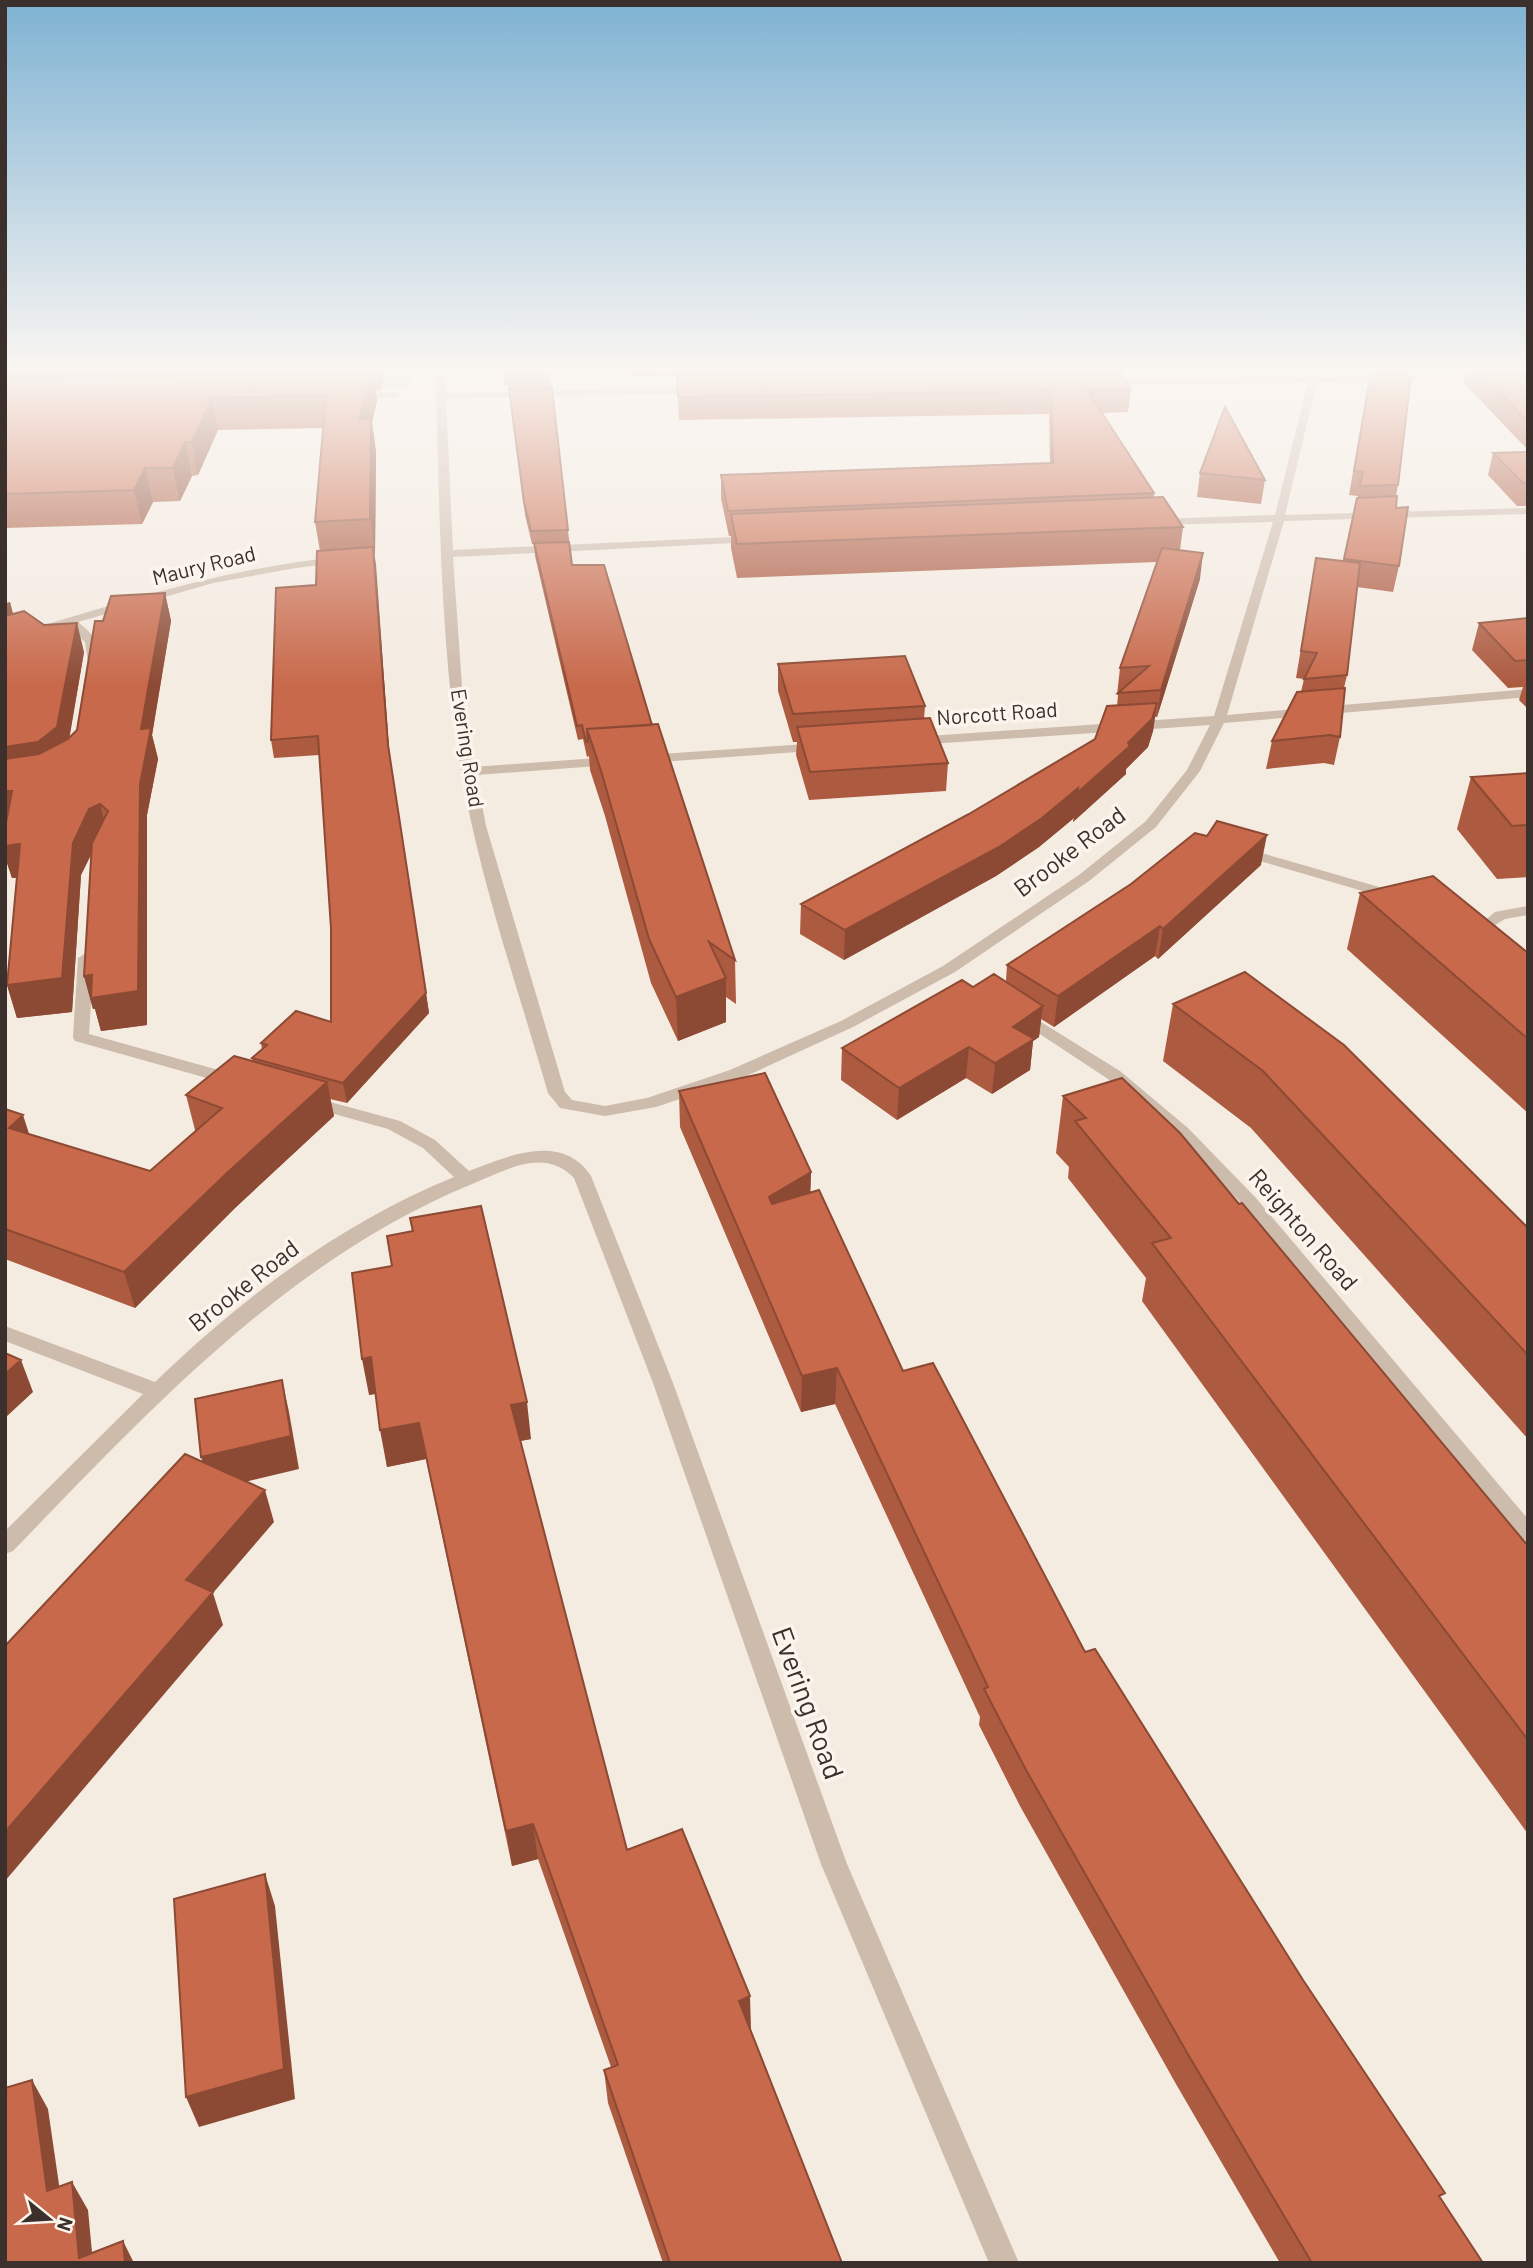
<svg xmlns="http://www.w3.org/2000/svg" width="1533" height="2268" font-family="Barlow,sans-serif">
<rect width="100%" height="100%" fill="#f4ebe1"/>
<path fill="#b8c4a0" d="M329,367H410V388L325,390Z"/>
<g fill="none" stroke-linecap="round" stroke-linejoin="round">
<path fill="#cdbbac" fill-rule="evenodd" d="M435,367H445L446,393L702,387L707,390L702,393L446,399L453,550L755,536L761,539L755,542L453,557L463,701L474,767L611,757L618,761L611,765L476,775L486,826L565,1092L572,1100L605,1106L647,1098L730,1070L841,1021L943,966L1079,875L1146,821L1187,770L1210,725L915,745L908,741L915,737L1214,716L1273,522L1157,525L1152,522L1157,519L1275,515L1308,382L1104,386L1099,383L1101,381L1309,377L1311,367H1320L1318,377L1528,373V379L1317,382L1285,515L1528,508V514L1284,521L1227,715L1528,689V697L1224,723L1200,771L1156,827L1089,881L955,972L853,1027L742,1078L656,1107L605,1116L560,1108L548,1093C518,988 479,878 461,770C439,638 440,501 435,367Z
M396,392L399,393V397L354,399L349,396L354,393Z
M339,557L345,560L343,562L296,568L213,583L78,622C92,633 103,644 96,663H88L85,642L67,626L5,645V637C116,604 224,568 339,557Z
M821,743L826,744V750L646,763L639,759L646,755Z
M1241,847L1400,893L1402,896L1400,899H1390L1236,854L1234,851L1236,848Z
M1528,906V915L1505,919L1490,928L1482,923L1495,912Z
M86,953L94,958L89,1034L240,1076L242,1080L240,1084H228L75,1041L73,1037L78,958Z
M1020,1009L1120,1071L1188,1128L1255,1197L1528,1519V1544L1520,1541L1243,1205L1176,1136L1108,1079L1014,1017L1012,1014L1014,1011Z
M312,1097L400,1121L435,1140L469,1171C507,1156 562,1132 591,1176L673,1383L847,1864L1019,2263H989L821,1864L653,1383L574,1178C544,1147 506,1170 472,1184C287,1260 150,1410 13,1551L5,1554V1531L143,1394L5,1341V1326L155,1382C242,1298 341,1223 454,1177L423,1148L388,1129L306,1106L303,1102L306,1098Z"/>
</g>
<path fill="#ac5a40" d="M5,367H386L380,391H376L377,401L372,422L376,452L375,554H374L390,760L429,1013L347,1103L330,1099L334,1116L235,1208L135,1308L5,1259V1109L29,1134L150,1171L196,1131L195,1130L186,1095L252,1061V1058L262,1049L261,1043L331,1022V928L319,755L274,758L271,740L316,585L320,551L315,522L323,428L218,430L198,475L192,476L180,501L153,502L142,524L5,528Z
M503,367H549L572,565L652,725L735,960L736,1004L726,997V1022L678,1041L651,983L605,816L590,770L589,756L587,757L583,739L578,740L535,556L534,544H532L525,515L509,389L508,385H504Z
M629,367H1118L1131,390L1128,412L1102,413L1154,493V497L1183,527L1180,550L1200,579L1157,717H1155L1153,731L1148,747L1126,769V774L1073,822L1074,818L1039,847L996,876L844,960L800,934L801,904L969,814L1095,739L1117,706L1118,695H1117L1120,668L1157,562L737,578L731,548V536H729L721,499V475L1050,463L1049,414L679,420L677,375L630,376Z
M1371,367L1398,485L1396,496V508L1399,566L1393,592L1357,587L1347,675L1344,688L1340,737L1334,765L1324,763L1266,769L1272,741L1301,692L1304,679L1296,678L1316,558L1344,561L1358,496L1349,495Z
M1450,367H1528V450L1464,383L1467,372H1454Z
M1528,452V506H1517L1488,475L1493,453Z
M1200,473L1265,480L1261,504L1197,497Z
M165,593L171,621L152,735L158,759L147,815V1025L101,1031L95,1009H93L84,976L91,854L81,875L72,1012L17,1018L7,985L17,878H12L5,857L10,602L13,614L84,652L69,738L77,730L103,621Z
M1528,618V709L1519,700L1523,687L1508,688L1472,650L1479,623Z
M778,664L925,706L924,719L948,763L946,791L809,800L796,755L797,742H793L778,691Z
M1528,773V877L1497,879L1457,829L1471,777Z
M1261,865L1158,959L1155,956L1054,1027L1041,1019L1039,1037L1033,1041L1030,1070L992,1094L966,1078L897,1120L841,1080L842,1048L973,987L1006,981L1007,965Z
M1360,893L1528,953V1113L1347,949Z
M1173,1004L1528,1228V1439L1251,1128L1163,1061Z
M679,1091L811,1172L810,1192L903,1371L1483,2263H1280L1176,2084L1020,1806L979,1725L980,1717L835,1404L801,1412L680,1127Z
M1063,1096L1528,1546V1834L1142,1301L1146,1278L1068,1178L1069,1167L1056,1153Z
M410,1218L531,1439L520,1441L627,1850L751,2030H750L842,2263H663L608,2103L604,2070L611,2067L538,1859L512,1866L426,1459L387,1467L376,1394L369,1395L392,1266L412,1231Z"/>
<path fill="#8c4a34" d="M377,367H386L380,391Z
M373,370L377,401L372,422L376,452L375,554L359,420Z
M212,398L218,430L198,475L192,442Z
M185,442L192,476L180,501L173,468Z
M145,468L153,502L142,524L134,490Z
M373,547L376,564L390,764L388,745Z
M1203,553L1200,579L1157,717L1161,690Z
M165,593L171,621L152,735L158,759L147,815V1025L101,1031L95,1009H93L84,976L140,784L141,729Z
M10,602L17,631L5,635V603Z
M77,623L84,652L66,758L5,779V747Z
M1157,703L1153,731L1148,747L1126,769V774L1073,822L1074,818L1039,847L996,876L844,960L845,930L1128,743Z
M5,791H12L21,822L5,824Z
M100,804L108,836L98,841L81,875L72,1012L17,1018L7,985L89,809Z
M1267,835L1261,865L1158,959L1163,929Z
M20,844L29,876L12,878L5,857V846Z
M1160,926L1155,956L1054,1027L1058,996Z
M726,978V1022L678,1041L676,997Z
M426,993L429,1013L347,1103L343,1083Z
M1043,1006L1039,1037L1033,1041L1030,1070L992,1094L995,1063L1013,1027Z
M969,1047L966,1078L897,1120L899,1088Z
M327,1082L334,1116L235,1208L135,1308L124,1272L227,1173Z
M23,1115L34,1149L9,1128Z
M811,1172L810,1207L769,1233V1197Z
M371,1357L378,1393L369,1395L362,1359Z
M21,1360L33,1392L5,1418V1374Z
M837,1368L835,1404L801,1412L802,1376Z
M282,1380L289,1412L299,1469L211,1490L201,1457Z
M527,1402L531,1439L515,1442L511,1405Z
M419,1423L426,1459L387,1467L380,1430Z
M265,1490L274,1522L213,1593L223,1625L5,1881V1832L186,1580Z
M533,1824L538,1859L512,1866L506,1831Z
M265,1874L275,1906L295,2099L199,2127L186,2097Z
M750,1996L751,2030L739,2035V2001Z
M32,2080L48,2109L64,2219L47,2191Z
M72,2182L88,2210L93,2263L79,2258Z
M123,2241L134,2263H125Z"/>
<path fill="#c8694b" stroke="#8c4a34" stroke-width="2" d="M5,367H64L5,369Z
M503,367H549L550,377L508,378L507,373L503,374Z
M1086,367H1118L1131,390H1087L1154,493L728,511L721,475L1053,463L1051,391L678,397L677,375Z
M1372,367H1412L1398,485L1360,486L1363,472L1354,471Z
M1475,367H1528V422Z
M373,370L359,420L371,419L370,519L315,522L326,395L212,398L192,442H185L173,468H145L134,490L5,494V380Z
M552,388L568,530L531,531L524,502L509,389Z
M1225,407L1265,480L1200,473Z
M1528,452V483H1523L1493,453Z
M1397,496L1396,508L1408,507L1399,566L1344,559L1357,498Z
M1163,497L1183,527L737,544L731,514Z
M569,542L572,565H604L652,725L587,729L588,742H586L582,725L577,726L534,543Z
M373,547L388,745L426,993L343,1083L252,1058L267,1045L261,1043L296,1011L331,1022V928L318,736L271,740L276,588L316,585L317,551Z
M1162,548L1203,553L1161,690L1118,693L1149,666L1120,668Z
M1316,558L1360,563L1347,675L1304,679L1317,653L1301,651Z
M165,593L141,729L151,728L140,784L138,991L91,998L92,975L84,976L92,843L108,811L100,804L89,809L73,843L62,978L7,985L20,844L5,846V828L12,791H5V759L39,754L68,739L77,730L95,621H103L111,596Z
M24,611L44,625L77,623L57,727L38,742L5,747V616Z
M1528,618V660L1515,661L1479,623Z
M905,656L925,706L793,714L778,664Z
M1345,688L1340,737L1330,735L1272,741L1297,692Z
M1157,703L1152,719L1128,743L1130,746L1077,793L1078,788L1042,818L999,847L845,930L801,904L969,814L1095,739L1107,706Z
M930,718L948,763L810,772L797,727Z
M658,724L735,960L709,942L726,978L676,997L649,939L602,774L587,729Z
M1528,773V825L1512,826L1471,777Z
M1217,821L1267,835L1163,929L1160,926L1058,996L1007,965L1131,884L1195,833L1207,836Z
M1433,876L1528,953V1039L1360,893Z
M1245,972L1344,1045L1528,1228V1355L1263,1071L1173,1004Z
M994,974L1043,1006L1013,1027L1034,1039L995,1063L969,1047L899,1088L842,1048L962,980L973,987Z
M234,1056L327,1082L227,1173L124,1272L5,1229V1109L23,1115L9,1128L150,1171L222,1108L186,1095Z
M765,1073L811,1172L769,1197L772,1204L819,1190L903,1371L933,1363L1085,1652L1095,1649L1303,1980L1445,2193L1439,2196L1483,2263H1312L1186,2051L1026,1770L984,1689L988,1687L837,1368L802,1376L679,1091Z
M1122,1078L1180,1133L1239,1204L1242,1203L1528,1546V1740L1152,1243L1171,1238L1075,1121L1086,1118L1063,1096Z
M481,1206L527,1402L511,1405L627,1850L682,1829L750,1996L739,2001L842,2263H670L604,2070L618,2065L533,1824L506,1831L419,1423L380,1430L371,1357L362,1359L352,1273L392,1266L387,1236L413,1231L410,1218Z
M5,1353L21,1360L5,1374Z
M282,1380L291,1436L201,1457L195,1399Z
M185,1454L265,1490L186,1580L213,1592L5,1832V1646Z
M265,1874L284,2069L186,2097L174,1899Z
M32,2080L47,2191L72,2182L79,2258L123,2241L125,2263H5V2088Z"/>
<linearGradient id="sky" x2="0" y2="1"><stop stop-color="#7eb2d2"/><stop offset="0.54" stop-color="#faf6f2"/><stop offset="1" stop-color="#faf6f2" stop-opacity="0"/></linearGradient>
<rect width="1533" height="685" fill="url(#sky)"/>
<g text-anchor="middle" stroke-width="7" stroke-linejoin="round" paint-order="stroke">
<g font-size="21" fill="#3b302b" stroke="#fbf5ee">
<text transform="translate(204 566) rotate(-14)" y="7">Maury Road</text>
<text transform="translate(997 714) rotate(-4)" y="7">Norcott Road</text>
<text transform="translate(467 748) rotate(81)" y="7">Evering Road</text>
</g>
<g font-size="24" fill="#3b302b" stroke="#fbf5ee">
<text transform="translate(1070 852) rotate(-37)" y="8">Brooke Road</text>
<text transform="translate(1303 1230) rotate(49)" y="8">Reighton Road</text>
<text transform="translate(244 1286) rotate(-38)" y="8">Brooke Road</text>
</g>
<g font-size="28" fill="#3b302b" stroke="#fbf5ee">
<text transform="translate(808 1703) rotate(70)" y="10">Evering Road</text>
</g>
</g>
<rect width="1533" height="2268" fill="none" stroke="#3b302b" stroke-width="14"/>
<g transform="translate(49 2219) rotate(108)" stroke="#fbf5ee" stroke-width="5" paint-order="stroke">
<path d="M0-5L12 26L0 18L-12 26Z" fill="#3b302b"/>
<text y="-10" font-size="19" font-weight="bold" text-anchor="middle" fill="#3b302b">N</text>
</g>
</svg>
